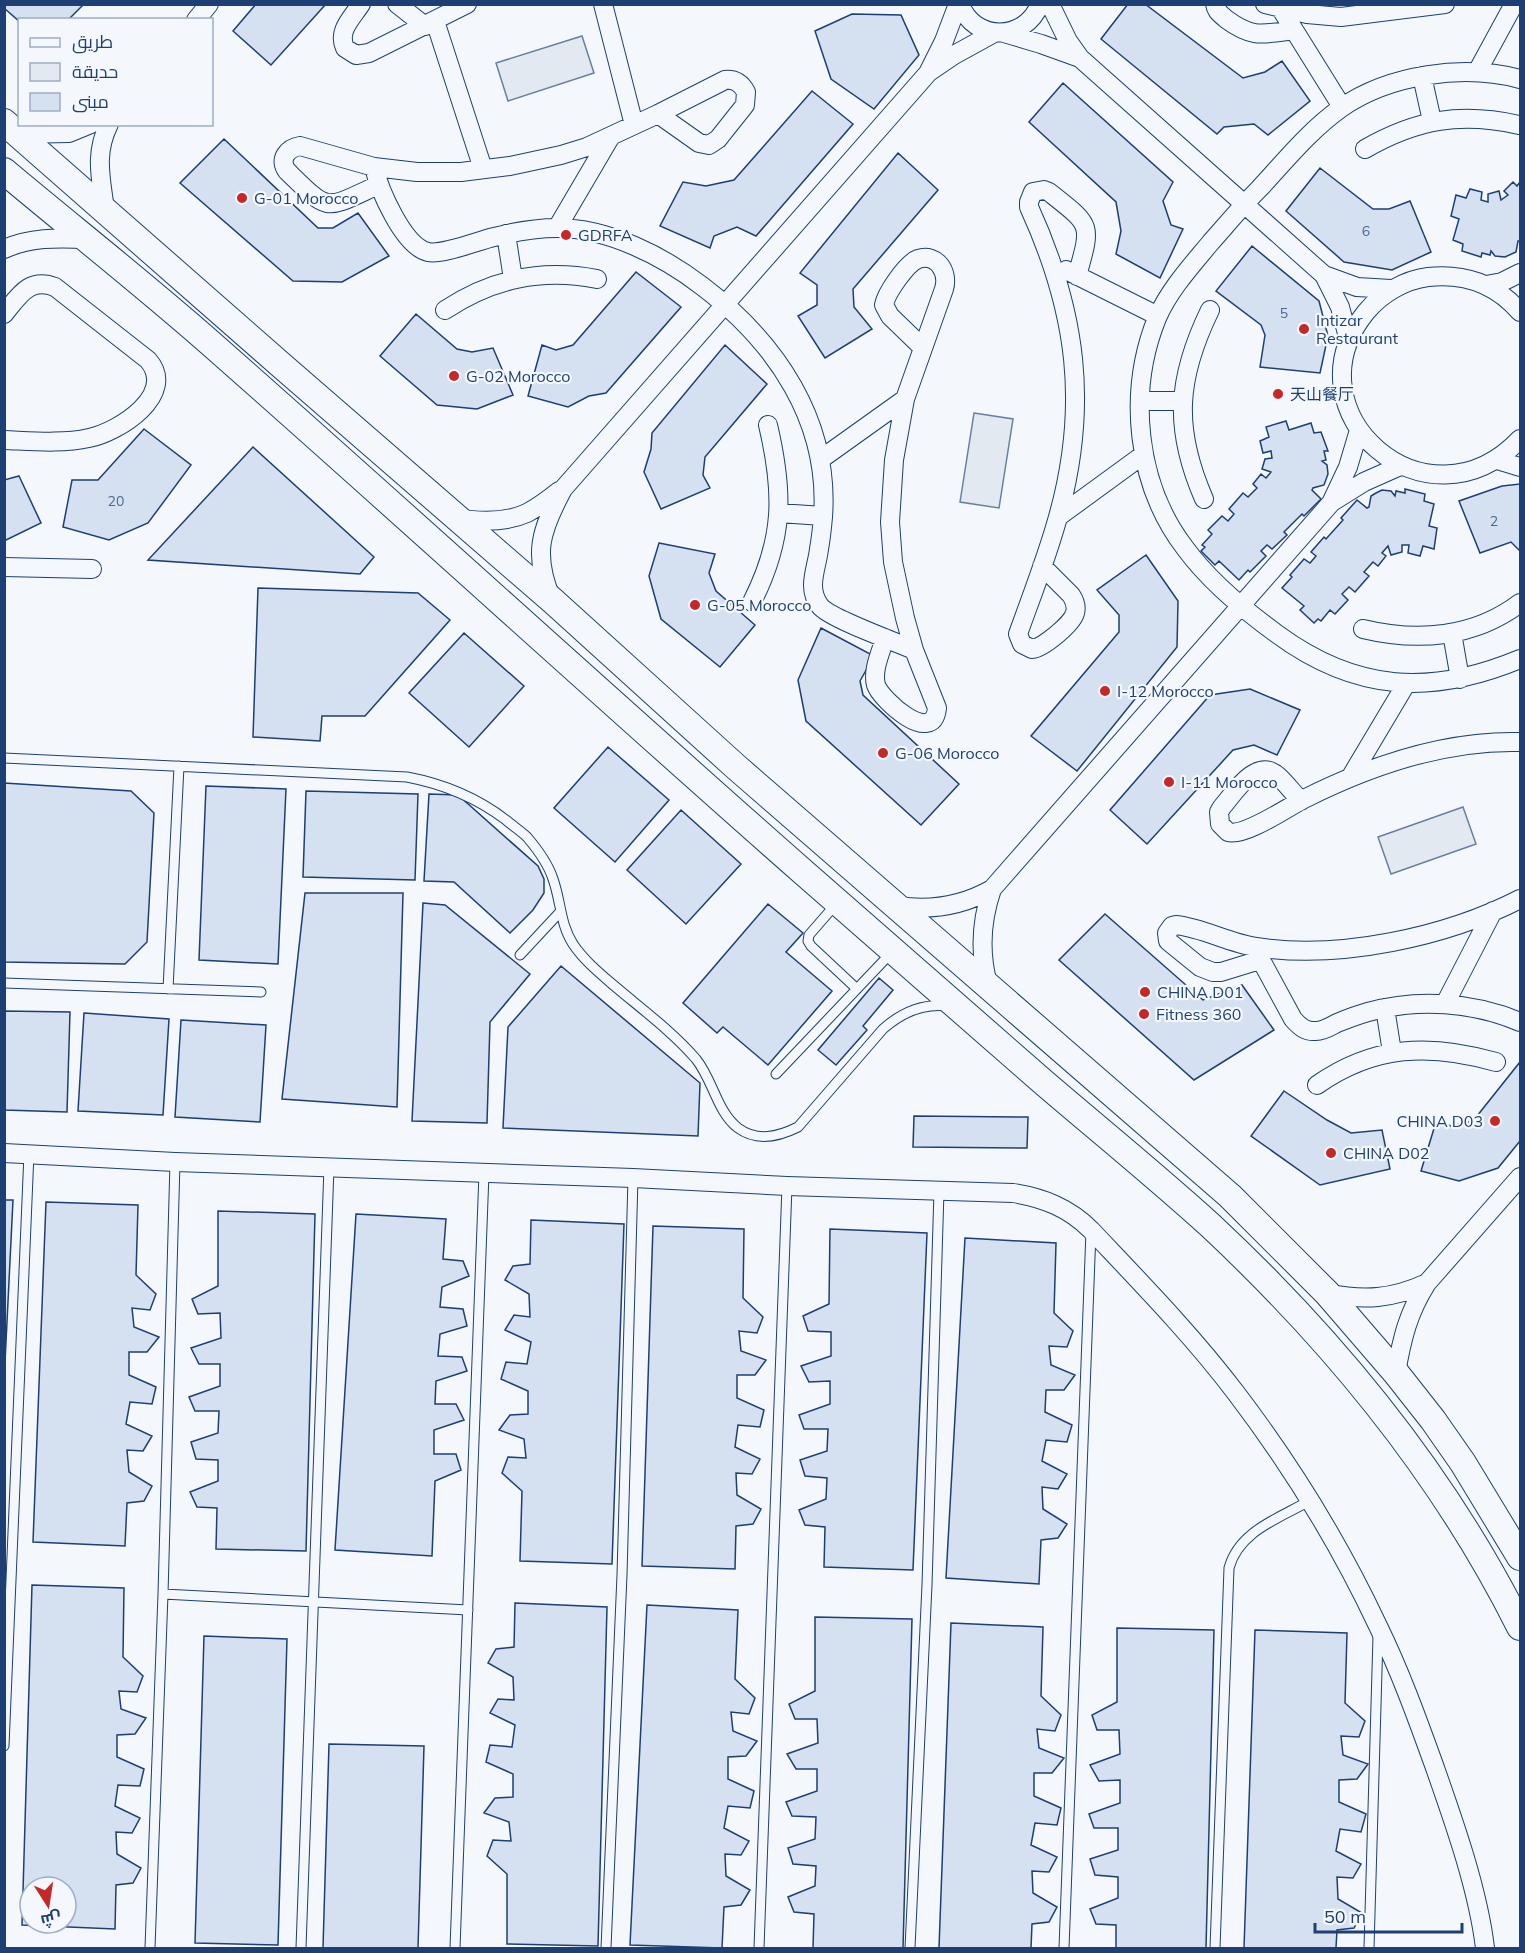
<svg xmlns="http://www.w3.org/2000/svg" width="1525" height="1953" font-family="Mulish,Cairo,'Noto Sans SC',sans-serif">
<rect width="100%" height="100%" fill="#f4f7fb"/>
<path fill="#e3e9f0" stroke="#687fa3" stroke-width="1.5" d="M582,36L594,73L508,101L496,63Z
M974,413L1013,419L999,508L960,502Z
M1463,807L1476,844L1391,874L1378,837Z"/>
<path fill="#d5e0f0" stroke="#1d3f73" stroke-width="1.5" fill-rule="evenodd" d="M4,4H84L68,20H20V22L4,8Z
M256,4H326L271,65L233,31Z
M1128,4H1145L1243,78L1265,72L1282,61L1310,101L1268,135L1254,124L1224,127L1217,134L1101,39Z
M852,14L901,15L919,55L874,109L831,79L815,31Z
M1063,83L1173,182L1163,201L1171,225L1183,229L1160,278L1116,254L1121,231L1116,202L1029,122Z
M812,91L853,124L756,236L737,227L714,236L710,248L660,226L683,182L706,186L734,180Z
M224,139L318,228H333L358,213L389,256L342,282L293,281L180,183Z
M898,153L938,190L853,289L854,307L872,329L825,358L798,316L817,305V285L800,273Z
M1320,168L1373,209H1389L1410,201L1431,252L1392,270L1344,262L1286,211Z
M1513,182L1517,186L1520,182V241H1518L1516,252L1505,257L1495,256L1491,251L1490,255L1482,253L1481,257L1462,251L1463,244L1453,240L1459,219L1451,216L1456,195L1466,198L1470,189L1482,192L1481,200L1488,202V194L1499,191L1501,200L1508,195L1504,191Z
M1252,246L1319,301L1328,336L1320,373L1260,367L1265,335L1261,325L1216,291Z
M636,272L681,307L606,393L589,396L568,407L528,396L542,345L556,350L573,345Z
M416,314L457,349L472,352L493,348L513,395L477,409L437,405L380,356Z
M725,345L767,384L705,457L703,475L710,488L661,509L644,472L651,449L652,433Z
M1286,421L1289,430L1311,423L1314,433L1321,432L1328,451H1324L1326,460L1322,461L1327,465L1328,474L1324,485L1313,488L1312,490L1321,499L1304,516L1302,514L1284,532L1287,535L1272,549L1267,545L1261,551L1266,556L1250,572L1248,570L1239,580L1219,561L1215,565L1201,551L1205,547L1202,545L1212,534L1208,530L1222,516L1228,521L1234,514L1229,509L1243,493L1248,497L1257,488L1253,484L1261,474L1266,478L1271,472L1262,469L1265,459L1272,458L1271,451L1263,453L1260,441L1269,437L1266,427Z
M144,429L191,465L148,523L109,540L63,527L72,480H98Z
M253,447L374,557L360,574L148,560Z
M19,476L41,523L4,541V480Z
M1520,484V551L1511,542L1480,553L1459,501L1502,486Z
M1405,489L1425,494L1424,501L1434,504L1429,526L1437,528L1434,549L1423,546L1420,556L1408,553L1409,545H1402V552L1391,555L1388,546L1382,553L1386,556L1378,566L1373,562L1364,572L1369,576L1355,592L1349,587L1342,594L1348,600L1335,614L1330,610L1321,621L1318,619L1314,623L1300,610L1304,606L1282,588L1292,577L1290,575L1304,559L1310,563L1316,556L1311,552L1324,537L1326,539L1343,520L1341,518L1357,500L1367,508L1369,507L1371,496L1376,493L1382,490L1391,491L1395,496L1396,491L1405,493Z
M659,543L715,554L709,573L716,591L755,625L720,667L661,619L649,576Z
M1146,555L1178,601L1177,647L1077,771L1031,736L1119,632V615L1097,590Z
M258,588L418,593L450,620L365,716H322L320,741L253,737Z
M821,628L874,656L860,681L863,695L959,784L921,825L806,721L798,680Z
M464,633L524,686L469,747L409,693Z
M1250,689L1300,710L1277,755L1254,745L1233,750L1147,844L1110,810L1210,695Z
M608,747L669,800L615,862L554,808Z
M4,783L131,791L154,813L147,942L125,964L4,962Z
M206,786L286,789L278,964L199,960Z
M306,791L418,794L415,880L303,877Z
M429,794L458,795L538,866L544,879V893L533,910L510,933L454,882L424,881Z
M681,810L741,864L686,924L627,870Z
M305,893H403L397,1107L282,1099Z
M423,903L445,905L530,974L490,1022L487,1123L412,1121Z
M768,904L803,933L786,952L832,991L768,1065L723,1027L717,1033L683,1003Z
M1105,914L1203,1000L1242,985L1274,1030L1194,1080L1059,960Z
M561,966L700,1083L698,1136L503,1128L508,1027Z
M879,978L893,990L863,1026L867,1030L836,1065L818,1050Z
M4,1011L70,1012L67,1112L4,1110Z
M84,1013L169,1019L163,1115L78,1111Z
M181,1020L266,1025L260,1122L175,1117Z
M1520,1062V1141L1498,1168L1459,1181L1421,1171L1436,1122L1451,1126L1473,1121Z
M1284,1091L1327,1120L1351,1133L1382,1130L1390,1169L1320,1185L1251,1136Z
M914,1116L1028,1117L1027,1148L913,1147Z
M4,1200H13L4,1383Z
M46,1202L138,1205L136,1275L156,1294L150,1310L132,1308L134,1327L159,1337L147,1352H129V1375L156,1387L152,1404L130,1402L126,1424L152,1436L143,1451L127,1450L129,1472L152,1486L144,1501L127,1503L125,1546L33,1542Z
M218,1211L315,1214L306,1551L216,1549L217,1508L197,1507L190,1492L218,1481V1460L196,1459L191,1442L218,1433L219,1411H195L189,1397L220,1386V1364H199L191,1348L221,1338L220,1313L198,1314L192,1299L218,1286Z
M356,1214L446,1219L443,1259L463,1261L469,1276L442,1287L440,1307L463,1309L467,1326L440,1334L438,1356L462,1357L467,1371L436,1381L435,1404H456L464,1420L434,1430V1454H456L461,1470L435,1481L432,1556L335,1550Z
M531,1220L624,1224L612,1564L520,1561L522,1491L502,1473L508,1457L526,1458L524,1439L499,1430L510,1415L528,1414V1391L501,1379L506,1362L527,1364L531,1342L505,1330L514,1315L530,1317L529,1294L505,1280L513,1266L530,1264Z
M653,1226L744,1229L743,1298L763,1317L757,1333L739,1331L741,1351L766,1360L755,1375H737V1398L764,1410L760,1427L738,1425L735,1447L760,1459L752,1474L736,1473L737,1495L761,1509L753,1524L736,1526L735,1569L642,1566Z
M830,1229L927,1233L913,1570L824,1567L825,1527L805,1525L799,1510L826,1499L827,1478L805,1476L800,1460L827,1451L828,1429H804L799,1415L830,1404V1381L809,1382L801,1366L831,1356V1332L808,1331L803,1316L829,1304Z
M965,1238L1056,1243L1054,1313L1073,1331L1067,1347L1049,1346L1051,1365L1075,1375L1064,1390H1046L1045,1412L1072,1425L1067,1442L1046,1440L1042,1461L1067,1474L1058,1489L1042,1487L1043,1509L1067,1524L1058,1538L1041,1540L1039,1584L946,1578Z
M32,1585L124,1588L123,1657L143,1676L137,1692L119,1691L121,1709L146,1718L135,1734L117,1735V1757L144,1769L140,1786L118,1785L115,1806L140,1818L132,1833L116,1832L117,1854L141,1868L133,1883L116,1885L115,1929L22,1925ZM30,1887H66V1923H30Z
M515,1603L607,1607L598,1946L507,1944V1874L487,1856L493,1840L511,1841L509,1822L484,1813L495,1798L513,1797V1774L486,1762L490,1745L512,1747L515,1725L490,1713L498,1699L514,1700L513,1677L488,1663L496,1649L514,1647Z
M647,1605L738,1610L735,1679L755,1698L749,1714L731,1712L733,1731L757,1741L746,1756L728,1757V1779L754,1791L750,1808L728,1806L724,1828L749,1841L741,1855L725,1854L726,1876L750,1890L741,1905L724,1907L722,1948L630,1945Z
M815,1617L912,1619L903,1948H813L814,1914L794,1912L788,1897L815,1886L816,1866L793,1864L788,1848L815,1839L816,1817L792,1816L786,1802L817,1791V1769H796L787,1754L818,1743L817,1719H795L789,1704L815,1691Z
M951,1623L1043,1627L1041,1696L1061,1715L1055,1731L1037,1729L1039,1748L1064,1758L1052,1773H1034V1796L1061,1808L1057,1825L1035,1823L1031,1845L1057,1857L1049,1872L1032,1871L1033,1893L1057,1907L1049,1922L1032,1924L1031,1948H939Z
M1117,1628L1214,1630L1206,1948H1116V1925L1096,1924L1090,1909L1118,1898V1877L1095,1875L1090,1859L1118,1850V1828H1094L1089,1814L1120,1803V1780L1099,1781L1090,1765L1120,1754L1119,1730H1097L1092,1715L1117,1702Z
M1255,1630L1347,1633L1345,1703L1365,1721L1359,1737L1341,1736L1343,1755L1368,1764L1357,1779L1339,1780V1802L1366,1814L1361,1832L1340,1829L1336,1851L1361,1864L1353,1878L1337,1877L1338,1899L1362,1913L1354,1928L1337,1930L1336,1948H1244Z
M204,1636L287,1639L278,1945L195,1943Z
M329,1744L424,1746L418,1948H323Z"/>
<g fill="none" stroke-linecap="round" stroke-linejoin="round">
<g stroke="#1d3f73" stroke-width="11">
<path id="lane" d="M4,758L407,777C444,784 476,797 506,820C513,826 521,831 527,837C538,850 548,863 553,879C561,901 560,924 573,944C583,959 597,971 611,983C639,1007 672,1031 696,1059C713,1080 717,1112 738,1128C757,1142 778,1137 798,1127L883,1029C901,1013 923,1003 948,1006
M836,904L809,935L808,941L811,946L857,989
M520,955L560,912
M4,983L261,992
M168,989L179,766
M776,1074L892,952
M163,1594L468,1610
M4,1746L29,1153
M150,1948L163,1594L175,1162
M301,1948L329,1167
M455,1948L484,1173
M606,1948L622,1575L633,1178
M759,1948L787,1186
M910,1948L927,1585L939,1191
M1064,1948L1091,1231
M1215,1948L1229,1568C1239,1531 1278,1519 1309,1501
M1369,1948L1378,1636"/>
</g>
<g stroke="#1d3f73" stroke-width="20">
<path id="street" d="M361,4C352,18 337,31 345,48L356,55L369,53L467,4
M397,4L425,26
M603,4L634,125
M960,4C974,42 1025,42 1040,4
M1050,4L1068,41L1080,58L1324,275L1357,287L1391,289
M1215,4C1216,12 1221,14 1226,19C1253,39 1263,34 1294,30
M1265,4L1307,14L1341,17L1445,4
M1281,9L1342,107
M196,20L209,4
M435,21L483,169
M1004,33L1041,44L1080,58
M929,72L954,55L994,33
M1477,72L1514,4
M1422,76L1432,121
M1520,79C1464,64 1390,74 1341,108C1310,130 1285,161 1259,189C1242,206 1227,224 1211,242C1192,265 1169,290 1157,318C1127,392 1136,484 1185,548C1210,582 1244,610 1277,634C1356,692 1431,696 1520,659
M19,134L69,133L91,124
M1365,149C1417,119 1461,112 1519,125
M374,167C379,189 403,246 428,252C443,255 477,241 494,237C514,232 536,228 557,228C608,228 663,256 702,286C776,342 830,421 823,517C822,528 821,538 819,549C817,568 806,588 820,606C829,618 896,642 914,650
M378,185C324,210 330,213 287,171C278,159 288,148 300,146L374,167L417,172H461L510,166L561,155L587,147L658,114L725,80C735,79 741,83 746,92L745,105L718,139L709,145L699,143L658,114
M105,210C101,178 94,154 109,124
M557,228L611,136
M506,234L513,279
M4,249C31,237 57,238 86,239
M1066,270L1158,316
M1324,275L1340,307L1349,341
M1486,285L1502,282L1520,273
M445,310C492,279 541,268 597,279
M1520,312C1496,284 1464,273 1428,277C1404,280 1381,294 1366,312C1285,412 1427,537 1520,439
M4,314C19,296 29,277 55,287L148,360C178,394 119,432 89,438C62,444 31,441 4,440
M1140,401H1182
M821,459L905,399
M1497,460L1520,467
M1204,499C1173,428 1177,378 1210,310
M1332,502L1364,482L1400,466
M779,513L823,516
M1058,517L1143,455
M456,518C480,522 505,523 527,513C538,507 549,499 559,491
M1042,566L1071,595C1075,601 1077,606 1075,613C1072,624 1043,648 1032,649L1022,644L1018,634C1032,595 1047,557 1058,517C1089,406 1077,312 1029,207V202L1033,192L1044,190L1049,192C1092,226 1092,223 1077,276
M4,567L92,569
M552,600C532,554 541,530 563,489L928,73L944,41L958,4
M752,602C784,539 784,493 768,425
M1363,629C1417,642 1474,638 1520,603
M1452,633L1460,679
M885,638C881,652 872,670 876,685C881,700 933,747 937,708L914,650L905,618L893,562L890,522L894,460L905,399L944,289C949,272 937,253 918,259C907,263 886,293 884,305L890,316L923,348
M1350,778L1406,684
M1301,801C1293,793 1286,783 1278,776C1256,757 1235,792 1222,807L1219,812L1220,824L1228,832C1244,837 1285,809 1302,800C1369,766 1444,740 1520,742
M898,906C932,911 962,906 992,889L1331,503L1348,467L1359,430
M1255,949L1293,1019C1300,1027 1306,1032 1316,1031C1324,1031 1331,1026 1337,1023C1347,1019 1357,1015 1368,1012C1418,998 1473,1002 1520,1022
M1260,960L1221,972H1213L1200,967L1168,941L1167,933L1172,926L1176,925C1203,928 1229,943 1256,947C1339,960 1446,937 1520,899
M988,984C979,951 981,921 992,889
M1445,1004L1493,911
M1385,1008L1392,1052
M1317,1085C1374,1045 1430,1043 1496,1062
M4,1153L175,1162L633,1178L787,1186L1013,1193C1044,1198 1069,1208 1091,1230C1141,1283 1192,1335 1236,1393C1290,1464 1340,1545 1378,1626C1400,1671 1417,1718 1434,1765C1454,1822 1478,1889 1485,1948
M1327,1293C1364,1301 1392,1299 1427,1283
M1396,1373C1402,1338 1408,1313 1427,1283L1520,1177"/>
</g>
<g stroke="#1d3f73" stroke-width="28">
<path id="secondary" d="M4,122L281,365L553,601L735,766L1230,1196L1327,1293L1396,1373L1433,1420L1463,1463L1520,1557
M4,171C72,228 142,283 208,341C407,516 603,696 802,871C882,941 962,1011 1042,1081C1098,1129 1156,1176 1211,1226C1335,1342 1444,1475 1520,1627"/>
</g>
<use href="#lane" stroke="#f4f7fb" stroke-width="9"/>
<use href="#street" stroke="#f4f7fb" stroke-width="18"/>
<use href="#secondary" stroke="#f4f7fb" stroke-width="26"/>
</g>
<g fill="#c62828" stroke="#f4f7fb" stroke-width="2">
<circle cx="242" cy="198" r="6"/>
<circle cx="566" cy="235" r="6"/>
<circle cx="1304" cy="329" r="6"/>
<circle cx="454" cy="376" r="6"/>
<circle cx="1278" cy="394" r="6"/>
<circle cx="695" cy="605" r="6"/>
<circle cx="1105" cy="691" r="6"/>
<circle cx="883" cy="753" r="6"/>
<circle cx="1169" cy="782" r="6"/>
<circle cx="1145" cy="992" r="6"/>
<circle cx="1144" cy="1014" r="6"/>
<circle cx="1495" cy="1121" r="6"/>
<circle cx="1331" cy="1153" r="6"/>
</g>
<g text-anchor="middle" stroke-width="4.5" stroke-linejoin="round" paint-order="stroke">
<g font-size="14" fill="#4b6792">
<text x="1366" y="236">6</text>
<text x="1284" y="318">5</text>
<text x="116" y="506">20</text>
<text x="1494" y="526">2</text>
</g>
<g font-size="16" fill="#1d3f73" stroke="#f4f7fb" text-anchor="start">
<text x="254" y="204">G-01 Morocco</text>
<text x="578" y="241">GDRFA</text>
<text x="1316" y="326">Intizar<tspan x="1316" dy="18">Restaurant</tspan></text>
<text x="466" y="382">G-02 Morocco</text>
<text x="1290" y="400">天山餐厅</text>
<text x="707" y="611">G-05 Morocco</text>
<text x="1117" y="697">I-12 Morocco</text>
<text x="895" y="759">G-06 Morocco</text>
<text x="1181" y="788">I-11 Morocco</text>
<text x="1157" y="998">CHINA D01</text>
<text x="1156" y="1020">Fitness 360</text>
<text x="1483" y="1127" text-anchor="end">CHINA D03</text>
<text x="1343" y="1159">CHINA D02</text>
</g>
</g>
<rect width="1525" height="1953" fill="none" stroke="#1d3f73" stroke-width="12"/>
<rect x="18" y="18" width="195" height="108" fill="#f4f7fb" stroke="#9eadc5" stroke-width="1.5"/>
<rect x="30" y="38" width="30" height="9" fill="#f4f7fb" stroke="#9eadc5" stroke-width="1.5"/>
<text x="72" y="48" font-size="18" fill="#1d3f73">طريق</text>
<rect x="30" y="63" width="30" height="18" fill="#e3e9f0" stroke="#9eadc5" stroke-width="1.5"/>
<text x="72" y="78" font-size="18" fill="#1d3f73">حديقة</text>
<rect x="30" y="93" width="30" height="18" fill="#d5e0f0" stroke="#9eadc5" stroke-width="1.5"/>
<text x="72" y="108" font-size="18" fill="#1d3f73">مبنى</text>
<g transform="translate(48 1905) rotate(168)"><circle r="28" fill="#f4f7fb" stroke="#9eadc5" stroke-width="1.5"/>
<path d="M0-4.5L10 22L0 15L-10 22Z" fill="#c62828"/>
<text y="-9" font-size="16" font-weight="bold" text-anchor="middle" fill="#1d3f73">ش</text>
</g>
<path d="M1315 1923v9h147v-9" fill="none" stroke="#1d3f73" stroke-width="3"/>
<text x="1324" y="1923" font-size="18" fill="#1d3f73" stroke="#f4f7fb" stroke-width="4.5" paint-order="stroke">50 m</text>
</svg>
